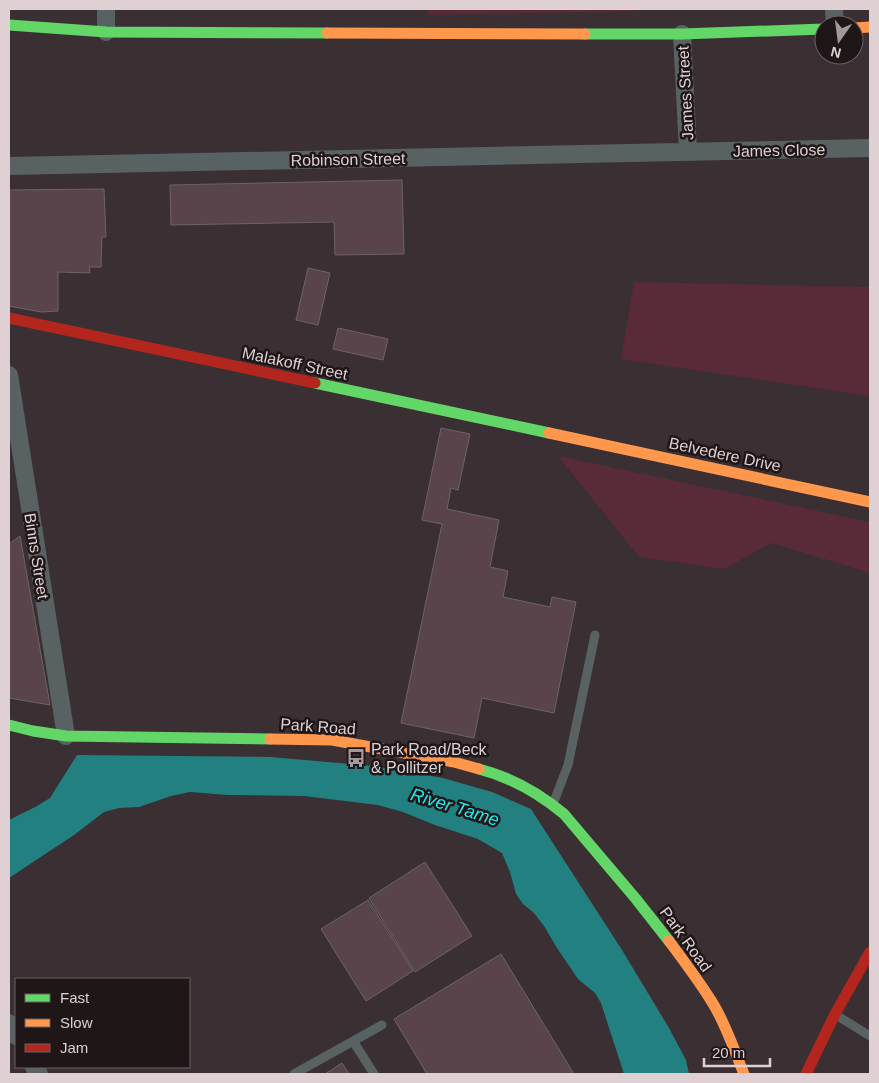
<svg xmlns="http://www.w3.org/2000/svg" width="879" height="1083" font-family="Arial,sans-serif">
<rect width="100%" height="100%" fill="#3a2f32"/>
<path fill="#592a38" d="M428,9H634V11L428,15Z
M634,282L870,287V396L621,359Z
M558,456L870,522V573L772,543L724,569L639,557Z"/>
<path fill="#228080" d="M77,755L271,757L373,766L443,778L492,792L531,809L622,950L669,1028L686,1060L689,1074H624L601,1003L595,993L578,979L557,948L544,926L534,913L523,904L516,894L510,872L502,853L478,839L435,825L403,812L378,805L304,796L228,795L190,792L171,796L139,807L119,808L104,812L74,835L9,878V820L37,806L50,798Z"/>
<path fill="#58444a" stroke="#6d6366" d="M402,180L404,254L335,255L334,222L171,225L170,185Z
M104,189L106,237H102L101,267H89L90,273L58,272V311L41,312L9,306V190Z
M308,268L330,273L318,325L296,320Z
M338,328L388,339L383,360L333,349Z
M441,428L470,434L458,490L451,488L447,509L499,520L490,567L508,571L503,597L550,607L552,597L576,602L554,713L482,698L474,738L401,723L442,524L422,520Z
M20,536L50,705L9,698V544Z
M425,862L472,936L415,972L369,898Z
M368,900L413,971L366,1001L321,929Z
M501,954L574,1074H427L394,1019Z
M342,1063L349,1074H325Z"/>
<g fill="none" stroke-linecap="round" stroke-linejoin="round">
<path stroke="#596263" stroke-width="9" d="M553,804L568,765L595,635
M836,1015L870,1036
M353,1041L374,1074
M294,1074L382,1025"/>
<path stroke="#596263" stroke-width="18" d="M106,9V32
M834,9L835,25
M682,34L688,151
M9,166L870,148
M9,375L66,736
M9,1023L16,1036
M34,1067L39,1074"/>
<path stroke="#63d668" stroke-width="11" d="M9,25L106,32L327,33
M585,34H682L824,29
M315,383L549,433
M9,725L33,731L66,736L270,739
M479,769C510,777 540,794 564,814L636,899L669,941"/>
<path stroke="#ff974d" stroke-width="11" d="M854,28L870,27
M327,33L585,34
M549,433L870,502
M270,739L332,740L454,762L479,769
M669,941C684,961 699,981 712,1002C726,1024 734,1050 744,1074"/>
<path stroke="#b3261e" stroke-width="11" d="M9,318L315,383
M806,1074L835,1014L870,952"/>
</g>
<defs>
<g id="bus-bare" transform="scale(1.5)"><path d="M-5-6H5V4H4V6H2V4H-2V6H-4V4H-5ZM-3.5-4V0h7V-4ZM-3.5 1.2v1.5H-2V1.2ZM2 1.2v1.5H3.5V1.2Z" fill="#a5989b" stroke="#1f1618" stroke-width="2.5" paint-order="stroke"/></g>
</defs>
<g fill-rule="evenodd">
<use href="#bus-bare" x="356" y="758"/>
</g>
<g text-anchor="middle" stroke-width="5" stroke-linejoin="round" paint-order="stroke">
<g font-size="16" fill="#ded0d3" stroke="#1f1618">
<text transform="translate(685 93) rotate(-93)" y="6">James Street</text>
<text transform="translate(779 150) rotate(-1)" y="6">James Close</text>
<text transform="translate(348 159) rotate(-1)" y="6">Robinson Street</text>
<text transform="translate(295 363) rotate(12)" y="6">Malakoff Street</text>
<text transform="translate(725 454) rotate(12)" y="6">Belvedere Drive</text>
<text transform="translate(37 556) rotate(81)" y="6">Binns Street</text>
<text transform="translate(318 726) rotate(4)" y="6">Park Road</text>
<text transform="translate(686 939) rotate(54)" y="6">Park Road</text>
</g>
<g font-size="16" fill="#ded0d3" stroke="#1f1618" text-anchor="start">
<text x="371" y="755">Park Road/Beck<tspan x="371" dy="18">&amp; Pollitzer</tspan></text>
</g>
<g font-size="18" font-style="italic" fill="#1deaeb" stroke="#1f1618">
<text transform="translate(455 807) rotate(17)" y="6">River Tame</text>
</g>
</g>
<rect width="879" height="1083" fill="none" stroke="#ded0d3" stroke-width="20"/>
<rect x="15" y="978" width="175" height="90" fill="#1f1618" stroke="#6b6063"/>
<rect x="25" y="994" width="25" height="8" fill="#63d668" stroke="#6b6063"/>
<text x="60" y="1003" font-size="15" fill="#ded0d3">Fast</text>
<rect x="25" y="1019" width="25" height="8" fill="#ff974d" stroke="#6b6063"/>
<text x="60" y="1028" font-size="15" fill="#ded0d3">Slow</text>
<rect x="25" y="1044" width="25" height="8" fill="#b3261e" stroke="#6b6063"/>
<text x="60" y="1053" font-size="15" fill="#ded0d3">Jam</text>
<g transform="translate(839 40) rotate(194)"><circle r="24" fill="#1f1618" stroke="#6b6063"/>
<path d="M0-4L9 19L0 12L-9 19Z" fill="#a5989b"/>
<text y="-8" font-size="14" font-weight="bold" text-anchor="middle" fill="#ded0d3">N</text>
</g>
<path d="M704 1058v8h66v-8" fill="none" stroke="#ded0d3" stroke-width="2.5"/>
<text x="712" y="1058" font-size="15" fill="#ded0d3" stroke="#1f1618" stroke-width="4" paint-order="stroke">20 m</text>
</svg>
